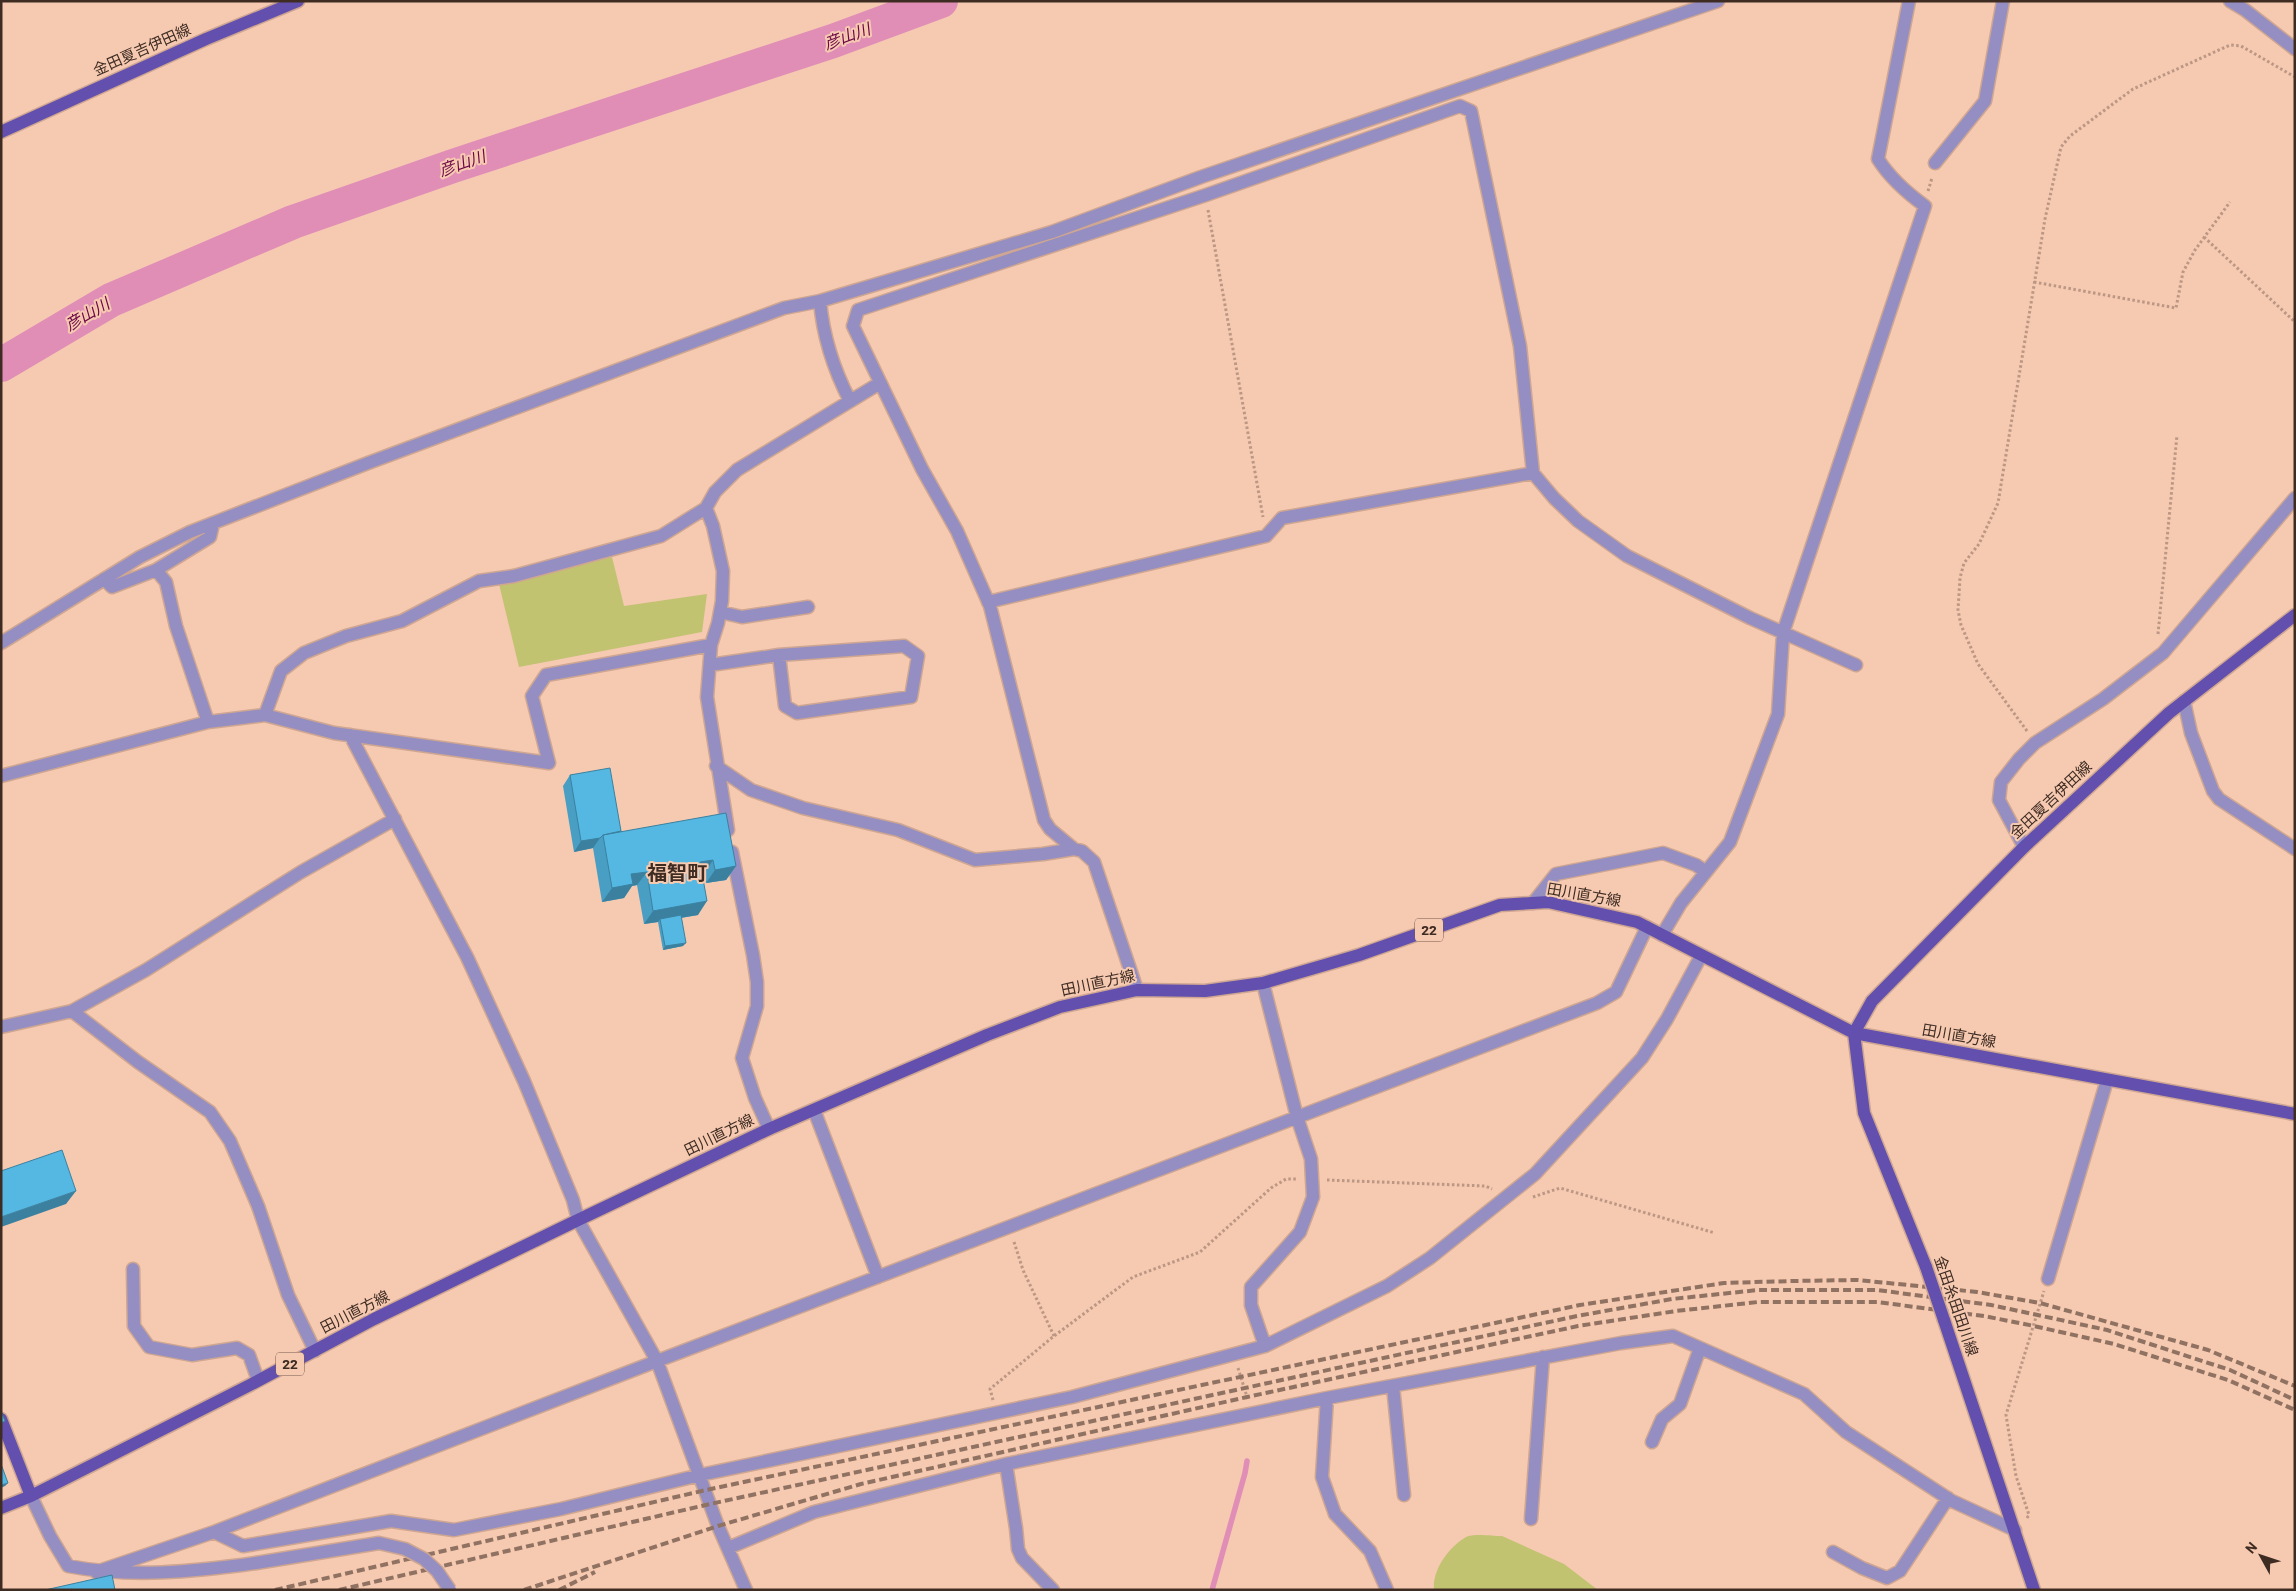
<svg xmlns="http://www.w3.org/2000/svg" width="2296" height="1591" font-family="Barlow,'Noto Sans JP',sans-serif">
<rect width="100%" height="100%" fill="#f6c9b1"/>
<path fill="#c1c370" d="M612,557L624,606L707,594L702,632L519,667L499,584Z
M1502,1536L1564,1564L1598,1590H1434C1432,1570 1449,1547 1466,1537C1474,1533 1492,1536 1502,1536Z"/>
<g fill="none" stroke-linecap="round" stroke-linejoin="round">
<path stroke="#e08eb6" stroke-width="5.5" d="M1212,1590L1245,1473L1247,1461"/>
<path stroke="#e08eb6" stroke-width="34" d="M1,365L111,300L293,222L453,166L833,41L941,1"/>
<g stroke="#cea692" stroke-width="15">
<path id="minor" d="M2230,1L2245,10L2295,49
M1935,163L1985,101L2003,1
M820,301C823,336 834,370 850,401
M706,508L713,526L723,571L722,601L718,623L711,645L707,697L728,830
M156,570L210,537L213,524
M104,579L112,587L156,570L166,582L176,626L208,722
M988,602L1266,536L1282,518L1533,473
M720,612L742,617L808,607
M1,643L140,557L190,532L368,463L784,308L820,301L1052,232L1201,177L1718,1
M710,665L779,655L904,646L918,656L911,697L797,713L785,706L779,655
M2184,701L2191,733L2213,791L2219,799L2295,849
M265,715L281,671L304,653L346,636L402,621L479,581L514,576L661,536L706,508L715,492L737,470L880,383
M350,735L467,957L524,1081L573,1200L578,1220L657,1361L718,1526L746,1590
M716,766L751,790L803,808L898,830L975,860L1043,854L1074,849L1082,851L1094,862L1137,990
M1,776L208,722L265,715L334,733L549,763L532,696L546,675L711,645
M2024,847L1999,800L2001,782L2019,759L2035,743L2103,699L2163,653L2295,498
M1074,849L1050,829L1044,820L990,606L957,531L922,469L853,326L858,310L1206,195L1460,106L1471,111L1520,346L1533,473L1554,498L1578,521L1627,556L1750,618L1856,665
M732,852L753,955L757,982V1006L742,1058L755,1098L769,1129
M1533,903L1556,874L1663,853L1696,865L1706,872
M1662,935L1681,903L1730,842L1778,714L1783,633L1925,206C1907,193 1890,178 1878,159L1909,1
M1263,983L1297,1117L1311,1159L1313,1197L1300,1232L1251,1287V1305L1265,1346
M72,1011L138,1062L210,1112L230,1141L258,1206L288,1295L315,1351
M1,1027L72,1011L146,970L301,872L395,819
M814,1110L878,1277
M133,1269L134,1326L149,1347L192,1355L237,1348L249,1355L258,1380
M2048,1279L2107,1080
M1393,1386L1404,1495
M1327,1398L1322,1477L1335,1514L1370,1551L1387,1590
M1652,1442L1662,1419L1680,1404L1700,1348
M1006,1464L1016,1528L1018,1549L1022,1558L1053,1590
M31,1496L50,1536L68,1566C130,1578 193,1572 256,1563
M1531,1519L1543,1357
M214,1532L243,1546L391,1521L454,1530L561,1509L700,1475L1072,1397L1265,1346L1387,1286L1430,1258L1535,1174L1642,1058L1667,1019L1701,956
M728,1548L814,1512L1006,1464L1327,1398L1621,1343L1673,1336L1804,1394L1846,1432L1952,1501L2015,1530
M1833,1552L1862,1568L1887,1578L1900,1571L1948,1498
M96,1572L214,1532L657,1361L1597,1003L1616,992L1647,927"/>
</g>
<g stroke="#cea692" stroke-width="15">
<path id="major" d="M1,132L206,39L298,1
M1926,1267L1864,1113L1854,1033L1872,1001L2024,847L2169,713L2295,615
M1944,1320L2034,1590
M1,1419L31,1496
M1,1508L31,1496L250,1385L374,1319L578,1220L769,1129L987,1035L1060,1007L1137,990L1205,991L1263,983L1359,955L1500,905L1548,902L1637,922L1854,1033L2295,1114"/>
</g>
<path stroke="#bb9784" stroke-width="3" stroke-dasharray="2.5 2.5" stroke-linecap="butt" d="M1928,191L1932,178
M1208,210L1263,517
M2204,237L2295,322
M2034,282L2176,308L2183,272L2195,250L2230,202
M2158,634L2177,435
M2027,731L1978,664L1961,625L1958,610L1960,578L1964,563L1979,544L1998,503L2045,219L2061,147L2070,136L2133,89L2230,45L2241,46L2295,77
M1327,1180L1485,1186L1492,1189
M1533,1197L1560,1188L1715,1233
M1014,1242L1023,1270L1054,1336
M1238,1368L1248,1400
M993,1400L990,1389L1054,1336L1133,1277L1200,1252L1271,1188L1286,1179H1298
M2027,1518L2029,1515L2016,1476L2006,1415L2044,1291"/>
<use href="#minor" stroke="#948ec2" stroke-width="12"/>
<use href="#major" stroke="#624fae" stroke-width="12"/>
<path stroke="#907262" stroke-width="4" stroke-dasharray="8 4" stroke-linecap="butt" d="M275,1590L706,1490L1580,1305L1724,1283L1792,1281L1858,1280L1977,1292L2040,1303L2208,1350L2295,1386
M339,1590L710,1504L1577,1316L1672,1299L1758,1290H1877L1991,1305L2107,1330L2230,1370L2295,1400
M524,1590L718,1526L861,1484L1247,1397L1578,1326L1676,1311L1758,1302H1877L1984,1316L2034,1326L2114,1344L2228,1380L2295,1410
M559,1590L595,1572"/>
<g stroke="#cea692" stroke-width="15" stroke-linecap="butt">
<path id="minor-bridge" d="M256,1563L379,1543L405,1549L424,1559L437,1571L450,1590"/>
</g>
<g stroke="#cea692" stroke-width="15" stroke-linecap="butt">
<path id="major-bridge" d="M1926,1267L1944,1320"/>
</g>
<use href="#minor-bridge" stroke="#948ec2" stroke-width="12"/>
<use href="#major-bridge" stroke="#624fae" stroke-width="12"/>
</g>
<path fill="#489ec3" d="M570,775L621,831L736,866L726,880L706,883L704,874H702L698,915L681,918L683,946L663,950L658,922L644,924L637,885L632,886L624,898L602,902L593,848L574,852L563,786Z"/>
<path fill="#3b819f" d="M600,838L593,848L574,852L581,841Z
M713,860L704,874L691,876L700,862Z
M736,866L726,880L706,883L715,870Z
M647,872L637,885L632,886L624,898L602,902L612,888L631,874Z
M707,901L698,915L661,921L660,919L658,922L644,924L653,911Z
M686,943L683,946L663,950L665,946Z
M76,1191L66,1204L1,1227V1217Z
M8,1483L5,1486L1,1488V1485Z"/>
<path fill="#54b8e3" stroke="#3b819f" d="M610,768L621,831L603,835L600,838L581,841L570,775Z
M726,813L736,866L715,870L713,860L700,862L707,901L653,911L647,872L631,874L633,884L612,888L603,835Z
M681,915L686,943L665,946L660,919Z
M62,1150L76,1191L1,1217V1171Z
M1,1411L5,1421L1,1423Z
M1,1464L8,1483L1,1485Z
M112,1575L115,1590H45Z"/>
<g text-anchor="middle" stroke-width="4" stroke-linejoin="round" paint-order="stroke">
<g fill="#f6c9b1" stroke="#755b4e" stroke-width="1">
<rect x="1415" y="918.5" width="28" height="23" rx="4"/>
<rect x="276" y="1352.5" width="28" height="23" rx="4"/>
</g>
<g font-size="14" font-weight="bold" fill="#3e2c23">
<text x="1429" y="935">22</text>
<text x="290" y="1369">22</text>
</g>
<g font-size="15" fill="#3e2c23" stroke="#f6c9b1">
<text transform="translate(142 50) rotate(-24)" y="5">金田夏吉伊田線</text>
<text transform="translate(2051 800) rotate(-43)" y="5">金田夏吉伊田線</text>
<text transform="translate(1584 895) rotate(10)" y="5">田川直方線</text>
<text transform="translate(1098 983) rotate(-12)" y="5">田川直方線</text>
<text transform="translate(1959 1036) rotate(10)" y="5">田川直方線</text>
<text transform="translate(719 1135) rotate(-26)" y="5">田川直方線</text>
<text transform="translate(1956 1306) rotate(71)" y="5">金田糸田田川線</text>
<text transform="translate(355 1312) rotate(-27)" y="5">田川直方線</text>
</g>
<g font-size="16" font-style="italic" fill="#6b0646" stroke="#f6c9b1">
<text transform="translate(847 36) rotate(-20)" y="6">彦山川</text>
<text transform="translate(462 163) rotate(-19)" y="6">彦山川</text>
<text transform="translate(87 314) rotate(-30)" y="6">彦山川</text>
</g>
<g font-size="20" font-weight="bold" fill="#3e2c23" stroke="#f6c9b1">
<text x="677" y="880">福智町</text>
</g>
</g>
<rect width="2296" height="1591" fill="none" stroke="#3e2c23" stroke-width="5"/>
<g transform="translate(2261 1556) rotate(310)" stroke="#f6c9b1" stroke-width="4" paint-order="stroke">
<path d="M0-4L9 19L0 12L-9 19Z" fill="#3e2c23"/>
<text y="-8" font-size="14" font-weight="bold" text-anchor="middle" fill="#3e2c23">N</text>
</g>
</svg>
